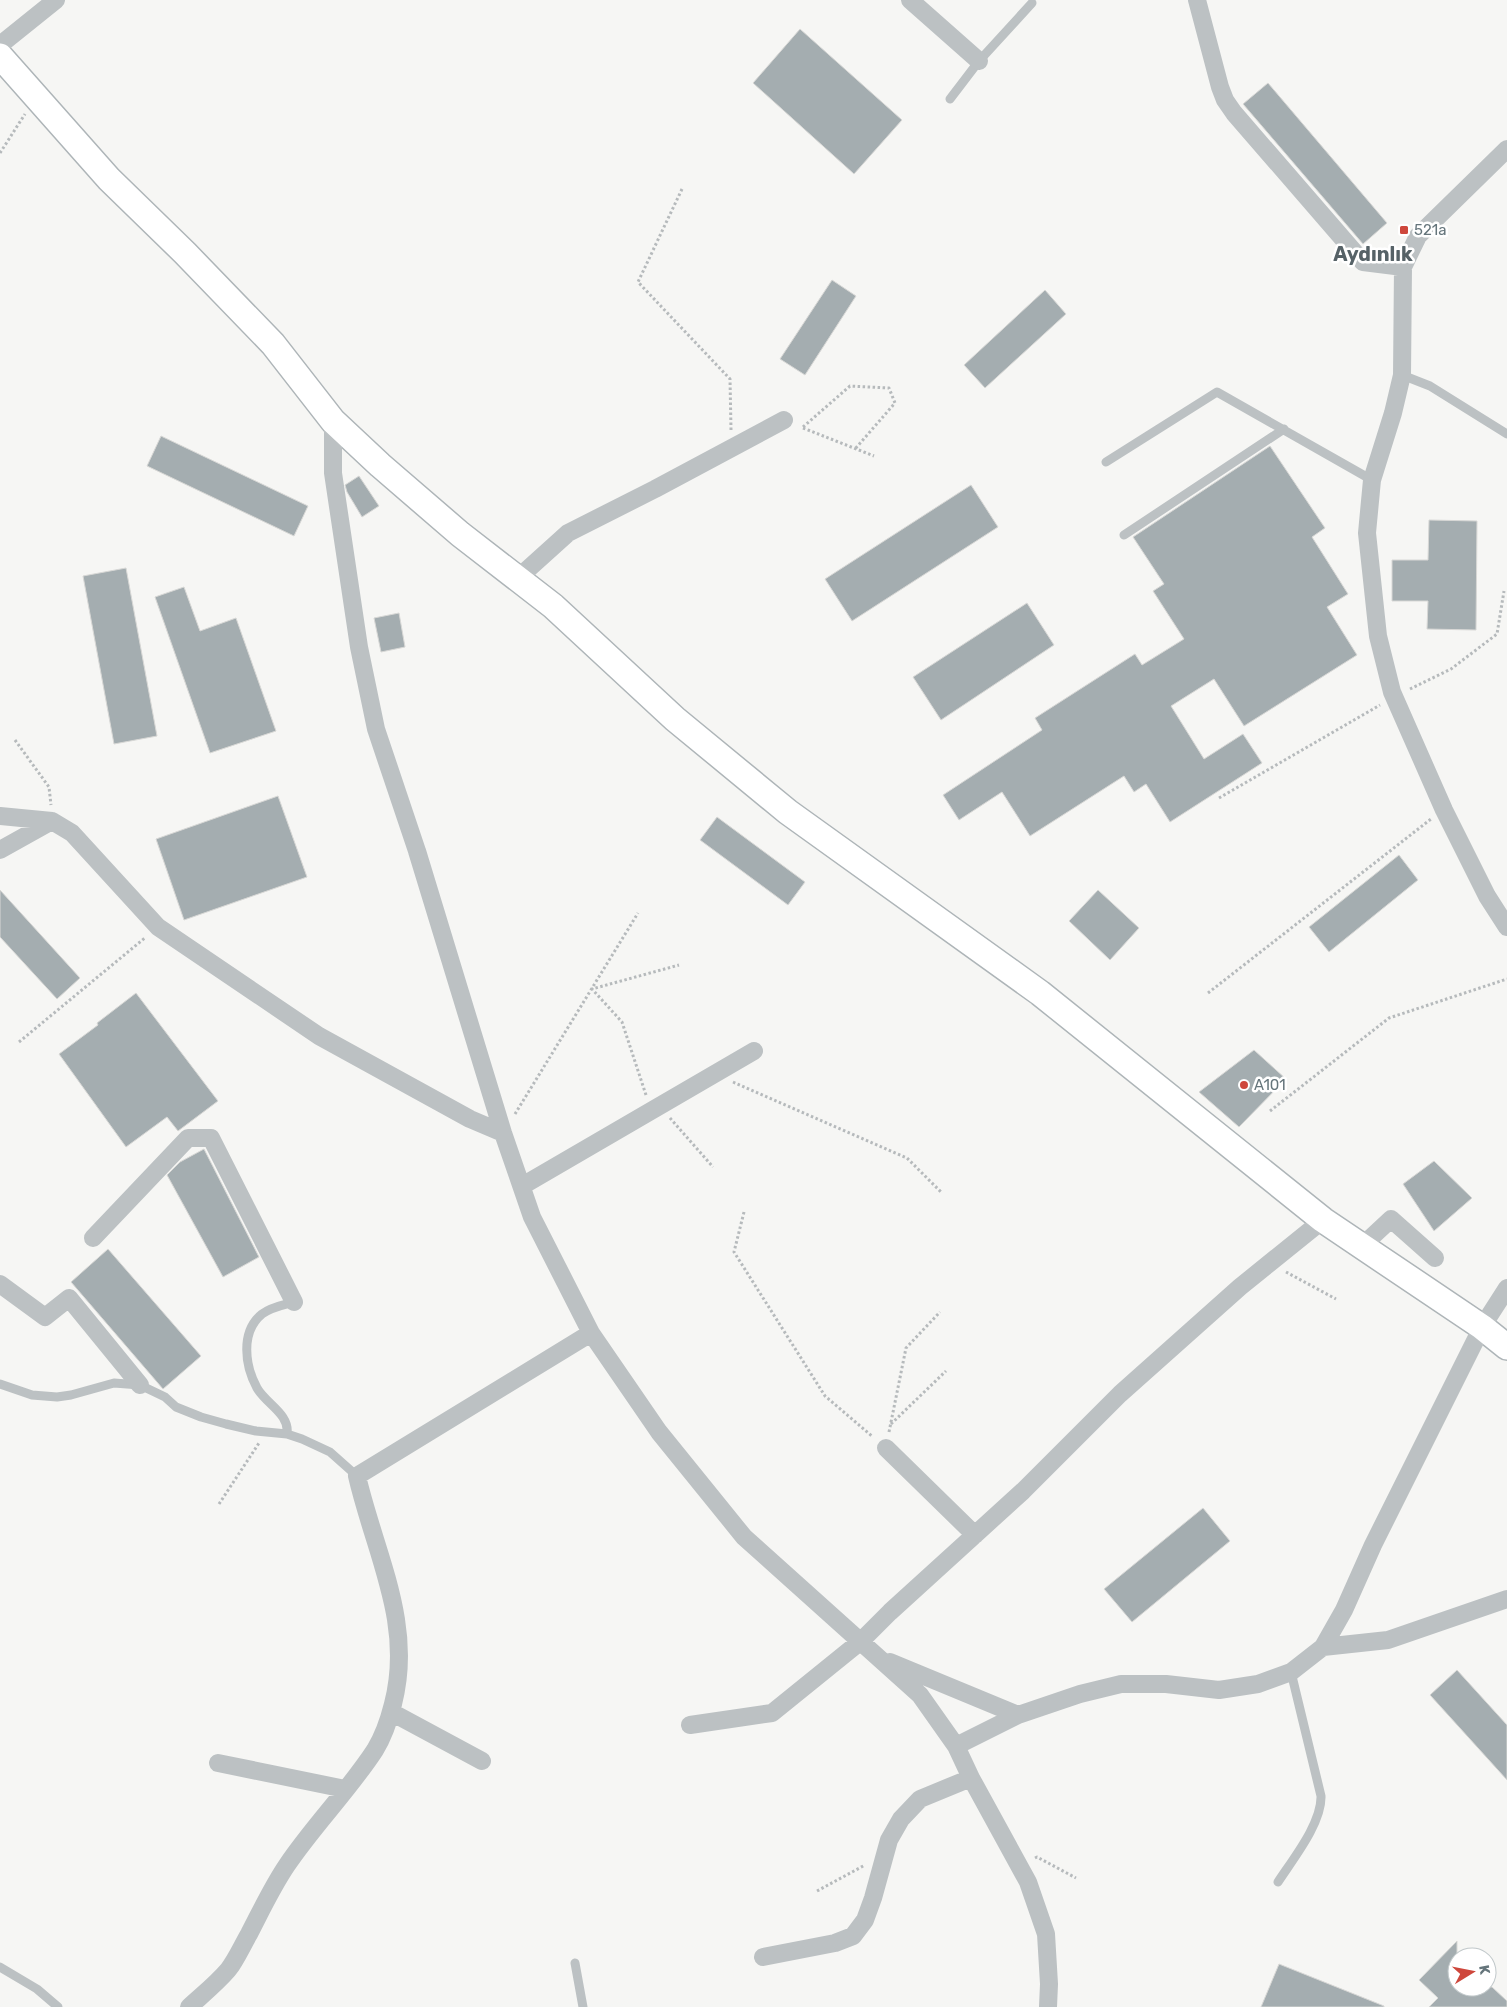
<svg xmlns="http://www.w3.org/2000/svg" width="1507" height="2007" font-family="Rubik,sans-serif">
<rect width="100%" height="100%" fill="#f6f6f4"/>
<path fill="#a4adb0" stroke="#d8d8d6" d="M800,29L902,120L854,174L753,83Z
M1268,83L1387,223L1363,244L1243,104Z
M832,280L856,296L805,375L780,359Z
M1045,290L1066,314L985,388L964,365Z
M161,436L308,506L294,536L147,466Z
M1270,446L1325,528L1312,537L1348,594L1327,607L1357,655L1244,726L1214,679L1171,706L1204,759L1243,734L1262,763L1170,822L1146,784L1134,792L1124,776L1030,836L1002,792L959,820L943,795L1042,730L1035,718L1135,654L1142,665L1184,639L1153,591L1164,584L1133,537Z
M359,476L379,506L362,517L347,492L345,485Z
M971,485L998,527L852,621L825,579Z
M1429,520L1477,521L1476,630L1427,629L1428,601H1392V560H1428Z
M126,568L157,736L114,744L83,576Z
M184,587L200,631L236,618L276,731L210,753L155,597Z
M1027,603L1054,645L941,720L913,677Z
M399,613L405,647L381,652L374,618Z
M278,796L307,877L184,920L156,839Z
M717,817L805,882L788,905L700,840Z
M1399,855L1418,880L1329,952L1309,927Z
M0,890L80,978L57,999L0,937Z
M1098,890L1139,928L1110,960L1069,921Z
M136,993L218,1101L178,1131L167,1117L126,1147L59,1054L98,1025L97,1023Z
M1254,1050L1286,1079L1239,1127L1199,1092Z
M204,1149L259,1257L223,1277L167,1175L180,1162Z
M1434,1161L1472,1198L1434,1231L1403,1184Z
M108,1249L201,1356L163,1389L71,1282Z
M1203,1508L1230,1541L1132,1622L1104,1589Z
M1457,1670L1507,1725V1780L1430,1695Z
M1457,1941V1987H1492L1507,2001V2007H1429L1438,1998L1419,1980Z
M1279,1964L1384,2006V2007H1261Z"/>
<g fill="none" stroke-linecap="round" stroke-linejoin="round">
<g stroke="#aeb5b8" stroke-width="28">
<path id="secondary" d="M0,56L109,179L185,253L273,344L333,421L380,465L460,534L553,606L675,719L788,812L1040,993L1323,1220L1482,1327L1507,1347"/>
</g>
<path stroke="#b6babc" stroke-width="3" stroke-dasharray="2.5 2.5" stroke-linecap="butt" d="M0,153L25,114
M682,189L638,282L730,379L731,430
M803,427L850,386L889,388L895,403L855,449
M803,428L874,456
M1410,689L1451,669L1497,634L1504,591
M15,740L49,787L51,805
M1219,798L1380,705
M1208,993L1431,819
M19,1042L146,937
M733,1082L907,1158L942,1193
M646,1095L622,1022L592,989L679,965
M1270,1111L1389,1018L1507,979
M515,1114L638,913
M670,1118L713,1167
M744,1212L734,1252L825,1396L873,1437
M1286,1272L1336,1299
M891,1424L946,1371
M889,1432L906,1348L940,1312
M219,1504L259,1443
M1035,1858L1037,1857L1076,1878
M817,1891L865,1865"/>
<path stroke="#bcc1c3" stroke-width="9" d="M950,99L979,61L1032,3
M1402,375L1430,386L1507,434
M1106,462L1217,392L1372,480
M1124,535L1284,429
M0,1384L32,1395L57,1397L71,1395L114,1383L140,1385L165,1397L176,1407L201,1417L226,1424L256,1431L287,1434L302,1439L330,1452L357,1476
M287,1434C290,1414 266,1404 257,1388C245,1366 240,1332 262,1314C271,1307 283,1305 294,1302
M1278,1882C1293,1859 1322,1823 1321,1796L1291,1672
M575,1963L583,2007
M0,1967L37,1989L58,2007"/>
<path stroke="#bcc1c3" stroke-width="18" d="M910,0L979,61
M1197,0L1220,87L1225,100L1234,113L1363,262L1403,267
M0,45L56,0
M1507,149L1418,236L1403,267L1402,375L1393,413L1372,480L1367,533L1378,636L1392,692L1444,810L1487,896L1507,927
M333,421V473L359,647L376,729L417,851L503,1133L532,1217L591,1333L659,1432L744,1537L920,1695L956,1746L971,1778L1028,1882L1046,1934L1049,1984L1048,2007
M517,579L568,533L655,489L784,420
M0,816L52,821L72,833L158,927L319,1036L470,1119L503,1133
M0,850L52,821
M522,1186L754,1051
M93,1238L188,1138H211L294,1302
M1362,1246L1391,1219L1435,1258
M0,1284L45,1317L69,1298L140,1385
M886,1448L975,1535
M1323,1647L1388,1640L1507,1599
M890,1662L1018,1715
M391,1712L482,1761
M690,1725L772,1713L861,1641L890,1612L1023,1491L1120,1394L1240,1287L1323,1220
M956,1746L1018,1715L1080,1694L1121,1684H1166L1219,1690L1258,1684L1291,1672L1323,1647L1344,1610L1373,1545L1482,1327L1507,1288
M218,1763L345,1789
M763,1957L835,1943L853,1936L865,1920L873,1898L889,1840L901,1819L920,1799L971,1778
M189,2007C202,1995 216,1984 228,1970C236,1960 242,1946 249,1934C261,1911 272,1887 287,1865C314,1825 349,1790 375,1750C383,1737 389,1720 393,1704C414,1623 375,1554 357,1476L591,1333"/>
<use href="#secondary" stroke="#fff" stroke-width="25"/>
</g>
<g fill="#ce473c" stroke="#fff" stroke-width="2">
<rect x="1399" y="225" width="10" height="10" rx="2.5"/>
<circle cx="1244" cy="1085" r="5"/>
</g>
<g text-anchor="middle" stroke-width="5" stroke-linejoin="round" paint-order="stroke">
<g font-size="15" fill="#65757b" stroke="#fff" text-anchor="start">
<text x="1414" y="235">521a</text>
<text x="1254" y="1090">A101</text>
</g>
<g font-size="20" font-weight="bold" fill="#566267" stroke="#fff">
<text x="1373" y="261">Aydınlık</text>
</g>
</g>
<g transform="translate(1472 1972) rotate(80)"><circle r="24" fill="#ffffff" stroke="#c1c8ca"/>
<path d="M0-4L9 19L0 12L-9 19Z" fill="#ce473c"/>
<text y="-8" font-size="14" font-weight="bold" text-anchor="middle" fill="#65757b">K</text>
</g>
</svg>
